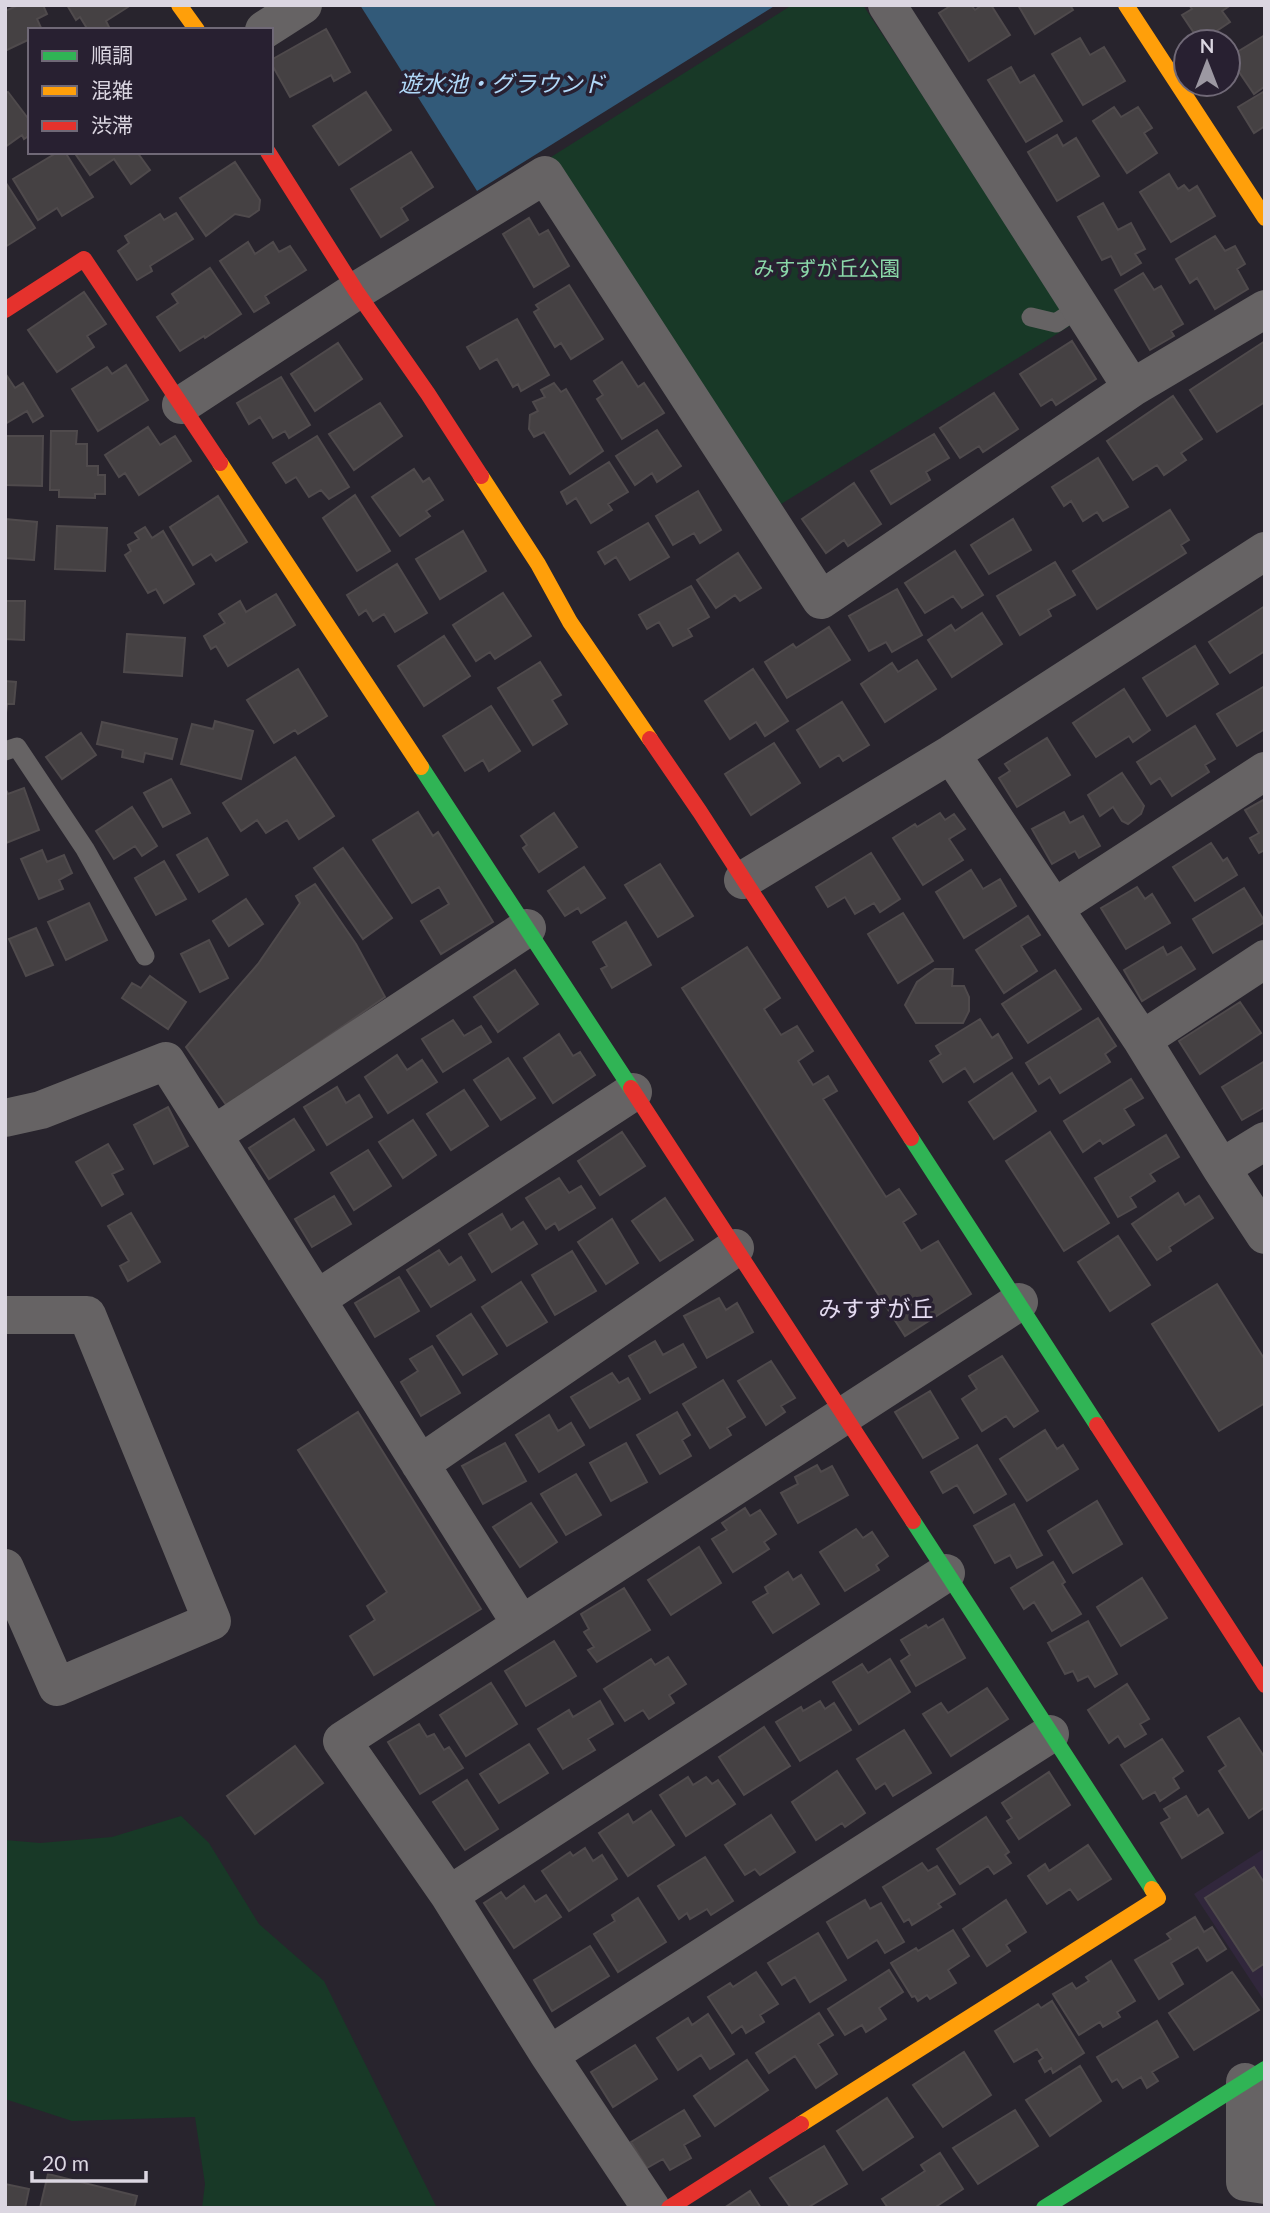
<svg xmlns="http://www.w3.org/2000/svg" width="1270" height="2213" font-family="Lato,'Noto Sans JP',sans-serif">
<rect width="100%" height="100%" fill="#28242d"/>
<path fill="#31273c" d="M1265,1848V2002L1194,1894Z"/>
<path fill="#183927" d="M792,5H863L1073,324L773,509L551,157Z
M181,1816L209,1843L259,1924L324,1981L437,2208H202L205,2184L195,2117L72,2121L5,2099V1840L40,1843L112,1837Z"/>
<path fill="#325a79" d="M360,5H776L477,191Z"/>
<path fill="#454143" stroke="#4f4a4c" stroke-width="2" d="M19,5H43L47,14L37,19L42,30H30V39L5,51V11Z
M67,5H131L106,21L109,27L104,30H88L80,17L76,20Z
M952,5H971L975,10L982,5H991L1010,35L969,61L939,13Z
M1018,5H1070L1073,10L1035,34Z
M1189,5H1231L1222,11L1230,22L1200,42L1182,15L1192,9Z
M326,29L350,72L334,81L331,75L290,97L271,63V60Z
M1265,35V89L1264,87L1254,94L1229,57Z
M1080,38L1090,55L1104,47L1125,81L1083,105L1052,54Z
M1011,67L1020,83L1034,75L1062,121L1026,142L988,80Z
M8,92L30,121V135L24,139L22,135L5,147V93Z
M366,92L391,130L339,165L313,126Z
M1263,92L1265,95V126L1254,133L1238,107Z
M1114,107L1121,117L1138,107L1152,128L1144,133L1157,153L1127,173L1093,121Z
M1057,135L1063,146L1076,138L1099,176L1057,201L1028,152Z
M58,152H65L93,197L62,216L57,208L38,220L13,179Z
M74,152H137L150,170L131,184L114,159L90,175Z
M411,152L433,187L401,208L408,220L381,237L351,189Z
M235,162L260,200L259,210L249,217L235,214L206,236L180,198Z
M1169,174L1178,189L1184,185L1189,191L1197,186L1215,216L1171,242L1140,192Z
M6,183L35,228L5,247V184Z
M1103,203L1118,230L1131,223L1145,249L1135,254L1141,263L1121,275L1111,256L1102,260L1078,217Z
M176,213L193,239L150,266L152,271L137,280L118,251L129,243L125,236L160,214L164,220Z
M529,218L539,235L548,230L569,266L534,287L503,234Z
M1215,236L1225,251L1235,246L1245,264L1237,269L1248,289L1215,309L1197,278L1190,283L1176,259Z
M248,242L255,254L273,242L279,252L290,246L306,270L265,296L269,303L254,312L220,261Z
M210,268L241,314L205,338L204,336L180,351L157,317L178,303L172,294Z
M1143,273L1154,290L1161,286L1183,324L1171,331L1174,336L1150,350L1115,290Z
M569,285L603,339L571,359L561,343L555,347L534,312L539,309L536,305Z
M84,292L106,324L87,336L94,347L57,372L28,330Z
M517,319L549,375L521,391L518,384L513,387L497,359L480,369L467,347Z
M1072,341L1096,379L1056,405L1052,399L1041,406L1020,374Z
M1265,341V402L1217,432L1190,390Z
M338,343L362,379L315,411L291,374Z
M622,362L638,387L644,383L664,413L622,439L597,399L603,395L594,381Z
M126,365L148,400L98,431L72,389L107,367L112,374Z
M5,373L15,388L23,383L43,416L33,422L27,411L5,424Z
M281,377L310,425L289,438L285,431L273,438L260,417L249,424L237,403Z
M554,383L561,392L566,389L603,451L570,474L544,432L534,437L529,429L530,415L538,411L533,402L545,397L541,390Z
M994,393L1018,429L983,452L979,446L960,458L940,428Z
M1173,396L1202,439L1181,453L1186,460L1164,475L1157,465L1133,480L1107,441Z
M380,403L402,436L354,470L329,434Z
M148,427L160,445L175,436L191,461L139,495L125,473L119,477L105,455Z
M657,430L681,466L657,482L652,473L635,485L616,456Z
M51,431H77L76,444H87V466H98V475H105V494H95V498L59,497V490H50Z
M934,434L949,458L926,472L930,480L891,504L871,471Z
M5,436H43L42,486L5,485Z
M317,436L349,487L329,499L321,490L309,497L296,477L286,483L273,463Z
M1098,458L1128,507L1103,521L1097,512L1083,521L1071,501L1064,506L1052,487Z
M609,462L628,492L608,504L612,510L591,523L576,498L567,504L561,492Z
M414,469L423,482L429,478L443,500L426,511L430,516L400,536L372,497Z
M854,483L881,524L848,546L844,540L826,553L802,519Z
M698,491L721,530L700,543L694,533L673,545L656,516Z
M355,495L390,551L357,571L323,518Z
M218,496L247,542L216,561L211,554L193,565L170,527Z
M1170,510L1189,540L1181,545L1186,553L1097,609L1073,571Z
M5,519L37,522L34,560L5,558Z
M1013,519L1031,550L989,574L971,545Z
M648,523L669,557L630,580L616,557L605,564L598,552Z
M57,526L107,528L105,571L55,569Z
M145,527L152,538L163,531L194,584L164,603L156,589L148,593L125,555L131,551L128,545L139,539L135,533Z
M463,531L486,571L440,599L416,559Z
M955,551L983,595L962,608L953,596L925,613L905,583Z
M738,553L761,588L740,601L735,595L716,608L697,580Z
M1055,562L1075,595L1048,610L1051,616L1020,635L997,596Z
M397,564L427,613L395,632L384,614L373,621L366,610L359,615L347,595Z
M691,586L709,617L688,629L692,636L673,646L659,622L647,629L639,615Z
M897,589L922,635L892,652L886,642L869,651L849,616Z
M503,593L531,636L495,659L490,652L476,661L453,625Z
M276,594L295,625L228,666L216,646L211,649L204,636L225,623L219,614L240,601L246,612Z
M5,601H25L24,640L5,639Z
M1265,606V651L1230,673L1209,642Z
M982,613L1002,644L952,677L928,640L951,625L955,631Z
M829,627L850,660L787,698L765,662L793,644L796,648Z
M127,634L185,638L182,676L124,672Z
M444,636L470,676L424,706L398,666Z
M1195,646L1218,684L1167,716L1143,678Z
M917,660L936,689L885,722L861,684L892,663L898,672Z
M540,662L561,695L552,700L567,724L533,745L498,688Z
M298,669L327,716L298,734L295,730L274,743L247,700Z
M753,669L788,721L765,736L756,722L730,739L705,701Z
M5,681L16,682L14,704H7L5,722Z
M1265,686V729L1237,746L1217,714Z
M1124,689L1150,730L1133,742L1129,736L1096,757L1073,723Z
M842,702L869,745L843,761L839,755L820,767L797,730Z
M491,706L520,751L489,771L483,760L465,771L443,736Z
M215,721L253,731L241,779L181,764L192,724L213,729Z
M102,722L177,739L172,759L145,753L143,762L122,757L123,750L97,744Z
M1195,726L1215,759L1205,765L1209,772L1172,796L1160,778L1151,784L1137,762Z
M81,733L96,755L62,779L46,757Z
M1047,738L1070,775L1017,807L999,778L1010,771L1005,764Z
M774,743L800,783L751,815L725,774Z
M295,757L334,816L299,839L287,820L266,833L257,820L241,831L223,803Z
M1122,773L1144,806L1141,814L1128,824L1122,821L1113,807L1100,816L1088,795Z
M171,779L190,813L163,827L144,793Z
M5,788L8,794L24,788L39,830L6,843Z
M1265,799V850L1259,853L1250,838L1259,833L1245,810Z
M132,807L157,846L142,856L135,846L114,859L96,831Z
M418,812L433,836L438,832L493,922L441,954L421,921L449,904L439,887L412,903L373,840Z
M1064,812L1070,823L1083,816L1100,846L1079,858L1075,851L1052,864L1032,829Z
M554,813L577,847L539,872L523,848L527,845L521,836Z
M940,813L945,820L954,814L965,829L949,839L963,860L923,885L893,838L915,824L917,827Z
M207,838L228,875L199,892L177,855Z
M1211,843L1223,861L1227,858L1237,875L1195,901L1173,867Z
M343,848L392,918L363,939L314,868Z
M42,850L47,862L64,855L72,873L59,880L63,889L39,899L21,859Z
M871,853L900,899L880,912L874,903L855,914L845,897L828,907L816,887Z
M164,861L186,899L156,915L135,878Z
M660,864L693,916L658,937L625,885Z
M584,867L605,898L581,913L578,908L565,916L548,891Z
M971,870L983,889L1000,879L1016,906L964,938L936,892Z
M315,884L356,944L385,997L227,1106L186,1047L258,964L300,903L296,896Z
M1137,887L1145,899L1152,894L1170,923L1126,949L1101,908Z
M1244,888L1265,922L1213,953L1193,919Z
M246,899L263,924L229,946L213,921Z
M89,903L107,940L66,960L48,922Z
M903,913L933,961L898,983L868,934Z
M1028,916L1040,935L1021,946L1037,971L1004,993L976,950Z
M626,922L651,965L612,988L601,969L607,966L593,942Z
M36,928L53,965L26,976L9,939Z
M209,940L228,978L200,992L181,954Z
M747,947L780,998L764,1009L781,1035L797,1026L813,1051L798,1061L813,1085L828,1076L837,1091L823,1099L886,1197L899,1189L916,1214L903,1222L921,1251L938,1241L971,1294L905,1336L682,988Z
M1163,947L1167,955L1181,947L1195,969L1142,1001L1124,970Z
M935,969H953L952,986H964L969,997V1011L963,1023H916L905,1005L917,982Z
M515,970L538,1004L498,1032L474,997Z
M1055,970L1081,1009L1028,1043L1002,1004Z
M150,976L186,1002L168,1029L122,998L132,983L141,988Z
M1240,1002L1261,1033L1200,1074L1179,1041Z
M1098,1018L1116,1046L1105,1054L1110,1062L1060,1093L1050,1077L1039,1084L1026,1063Z
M980,1019L992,1038L998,1034L1012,1058L974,1082L965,1068L943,1082L930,1061L941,1054L936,1046Z
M453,1020L464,1036L481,1026L491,1042L443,1072L422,1039Z
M559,1034L573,1056L580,1052L595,1075L553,1103L524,1058Z
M397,1055L407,1070L422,1060L437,1082L388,1113L365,1077Z
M508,1058L535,1098L501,1120L474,1080Z
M1265,1061V1107L1242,1120L1222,1087Z
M1012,1073L1036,1111L994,1139L969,1102Z
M1131,1079L1143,1098L1124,1109L1134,1125L1103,1144L1100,1140L1083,1152L1064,1121Z
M337,1087L346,1103L359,1095L372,1117L327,1145L304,1107Z
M464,1090L488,1126L451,1150L427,1114Z
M168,1107L188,1146L154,1164L134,1125Z
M294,1119L314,1150L269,1179L249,1148Z
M413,1120L436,1155L403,1178L379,1142Z
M622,1132L645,1166L600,1195L578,1161Z
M1050,1132L1109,1223L1064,1251L1006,1161Z
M1166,1135L1179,1157L1150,1174L1155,1181L1130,1197L1136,1207L1118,1217L1095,1178Z
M108,1144L123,1169L112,1174L123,1194L102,1206L76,1162Z
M368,1150L391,1186L354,1210L331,1173Z
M559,1178L569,1193L581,1186L595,1208L559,1230L555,1223L546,1229L526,1198Z
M1178,1193L1185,1205L1199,1196L1213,1218L1169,1247L1171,1251L1157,1260L1132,1224Z
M334,1196L351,1224L312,1247L295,1219Z
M665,1198L693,1240L660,1261L632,1221Z
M131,1213L160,1262L128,1281L120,1266L129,1261L108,1226Z
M502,1214L511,1230L523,1222L537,1244L492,1272L469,1234Z
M612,1219L638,1263L606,1284L578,1242Z
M1118,1236L1150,1285L1110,1311L1078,1262Z
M439,1250L449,1265L461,1257L475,1280L431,1307L407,1270Z
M572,1251L596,1291L555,1315L532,1275Z
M399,1277L419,1311L375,1337L355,1303Z
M521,1282L547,1322L507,1346L482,1307Z
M1217,1284L1265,1360V1403L1219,1431L1152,1324Z
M719,1298L726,1310L737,1303L753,1332L707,1358L684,1316Z
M471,1314L497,1354L463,1375L437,1336Z
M655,1341L663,1355L683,1344L696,1367L650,1393L629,1356Z
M432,1346L460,1393L421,1416L401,1382L418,1371L410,1359Z
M1002,1356L1038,1411L1014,1427L1006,1416L982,1431L962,1399L977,1389L969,1376Z
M771,1361L795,1398L781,1406L785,1412L766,1425L738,1381Z
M612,1373L619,1383L628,1378L640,1399L590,1428L571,1397Z
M723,1380L745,1417L727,1428L731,1435L710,1448L683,1404Z
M930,1391L958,1438L923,1458L895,1412Z
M358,1412L481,1609L374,1675L350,1636L375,1620L367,1606L387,1592L298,1450Z
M677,1412L690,1435L682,1440L691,1456L660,1474L637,1435Z
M549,1415L558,1431L571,1423L584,1445L539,1472L516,1435Z
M1045,1430L1057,1449L1063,1445L1078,1469L1027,1501L1000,1459Z
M505,1443L526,1481L483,1504L462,1466Z
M626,1443L647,1482L611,1501L590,1463Z
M977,1445L1006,1494L974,1513L957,1485L943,1493L931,1472Z
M817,1465L821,1472L832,1466L848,1495L798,1523L781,1493L798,1484L795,1477Z
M576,1474L601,1515L566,1535L541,1494Z
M1097,1501L1122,1544L1073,1573L1048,1531Z
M531,1503L557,1542L520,1567L493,1527Z
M1014,1504L1042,1555L1017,1568L1010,1555L995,1563L974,1526Z
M745,1508L750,1516L760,1510L776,1534L764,1542L769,1549L733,1572L712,1539L727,1530L722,1523Z
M856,1529L863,1538L872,1532L888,1556L876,1565L879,1570L845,1591L820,1552Z
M699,1547L721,1583L671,1615L648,1580Z
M1053,1562L1065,1582L1062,1584L1081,1614L1052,1631L1034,1602L1024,1609L1011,1588Z
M788,1572L793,1580L801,1575L819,1604L773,1633L753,1602L768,1593L765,1587Z
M1142,1578L1167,1618L1121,1646L1097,1607Z
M624,1588L650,1630L597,1662L588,1650L594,1647L584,1632L589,1629L581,1614Z
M943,1619L965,1658L916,1686L901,1661L910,1655L901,1640L926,1625L928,1628Z
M1088,1621L1117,1674L1095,1687L1088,1676L1078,1681L1073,1671L1065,1674L1048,1643Z
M554,1641L576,1676L526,1706L505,1671Z
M668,1657L686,1684L669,1695L674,1703L649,1719L643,1710L625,1721L604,1689L651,1659L655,1665Z
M890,1659L910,1692L859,1724L833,1682L862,1664L868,1673Z
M491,1683L517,1724L466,1756L440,1715Z
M1127,1684L1149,1719L1140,1724L1146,1734L1125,1747L1118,1736L1109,1743L1088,1710Z
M987,1688L1008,1719L951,1756L923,1714L941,1703L948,1713Z
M600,1701L613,1724L588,1739L595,1750L563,1769L538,1729L569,1710L573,1717Z
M820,1701L825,1709L834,1703L851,1730L800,1761L776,1722L801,1707L803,1711Z
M1239,1718L1265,1758V1807L1249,1818L1219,1771L1226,1766L1208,1737Z
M419,1724L427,1737L434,1734L444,1750L449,1747L463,1768L420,1794L388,1742Z
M764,1727L790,1766L744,1795L719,1757Z
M904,1730L931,1773L893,1796L885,1783L876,1789L857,1759Z
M1162,1739L1183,1771L1173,1778L1179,1788L1160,1801L1155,1792L1143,1799L1121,1765Z
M529,1744L548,1773L499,1803L480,1774Z
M295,1746L323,1783L255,1834L227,1796Z
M837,1771L865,1813L845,1827L842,1823L816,1840L792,1802Z
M1049,1772L1070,1805L1019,1839L1007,1821L1012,1818L1002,1803Z
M688,1777L693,1785L706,1777L712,1784L718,1780L735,1804L686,1836L660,1795Z
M467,1780L498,1829L465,1850L433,1802Z
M1186,1796L1198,1816L1208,1809L1223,1833L1182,1858L1161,1823L1170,1818L1164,1809Z
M651,1811L674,1845L628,1876L599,1833L628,1814L633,1823Z
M771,1815L795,1852L760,1875L755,1869L745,1875L725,1845Z
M986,1817L1009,1852L1005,1855L1011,1863L994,1874L988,1866L960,1884L937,1849Z
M1088,1845L1111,1879L1078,1900L1070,1889L1047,1904L1028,1876L1045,1864L1049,1871Z
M585,1848L593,1861L602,1855L617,1879L569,1911L542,1871L570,1852L573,1856Z
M705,1857L733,1901L711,1915L707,1909L690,1919L687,1913L679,1919L658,1886Z
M922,1863L928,1871L937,1866L955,1894L938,1904L941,1907L912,1925L909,1919L904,1922L883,1887Z
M1254,1867L1265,1884V1963L1253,1971L1205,1898Z
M524,1886L535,1902L546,1895L561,1917L514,1948L484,1903L501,1892L506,1899Z
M638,1898L666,1942L618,1972L594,1934L615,1921L612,1915Z
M865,1900L870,1909L881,1903L904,1942L885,1953L877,1940L848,1958L827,1922Z
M1006,1900L1026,1932L1006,1945L1010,1951L987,1966L963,1929Z
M1195,1917L1204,1932L1212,1927L1226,1949L1207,1961L1198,1947L1171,1963L1183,1984L1159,1999L1135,1960L1171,1939L1167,1934Z
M953,1930L969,1956L948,1970L956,1983L930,1999L927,1995L918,2001L915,1996L912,1997L891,1963L916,1948L918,1951Z
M818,1933L846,1980L810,2002L795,1977L782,1985L768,1963Z
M590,1946L609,1976L552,2011L534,1980Z
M1111,1961L1135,2001L1117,2012L1120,2017L1103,2027L1100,2022L1079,2035L1053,1994L1072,1983L1076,1989L1089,1981L1086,1977Z
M889,1970L903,1992L879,2008L886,2019L866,2032L862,2025L845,2035L828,2009Z
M756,1972L778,2004L760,2015L764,2022L746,2033L742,2026L732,2033L708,1997L730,1983L733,1987Z
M1232,1972L1259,2010L1194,2050L1169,2013Z
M1052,2001L1084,2053L1053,2073L1051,2068L1045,2072L1039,2061L1043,2058L1037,2049L1014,2062L995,2031L1038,2004L1041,2008Z
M819,2013L833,2035L818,2044L837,2074L816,2088L795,2056L769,2073L756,2053Z
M708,2014L734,2054L710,2069L701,2055L678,2070L657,2038L688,2018L692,2025Z
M1157,2021L1178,2057L1152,2072L1158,2081L1147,2088L1141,2077L1123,2088L1117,2079L1112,2082L1097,2057Z
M635,2045L657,2079L613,2107L591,2072Z
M964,2052L991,2095L943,2127L913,2085Z
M747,2060L768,2090L715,2126L694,2096Z
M1080,2066L1101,2101L1050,2136L1026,2100Z
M887,2098L913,2137L863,2170L837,2131Z
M684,2110L700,2136L684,2145L691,2158L670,2170L663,2159L647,2168L631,2142Z
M1015,2110L1038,2146L978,2184L953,2148Z
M824,2146L847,2184L807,2208H791L770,2178Z
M940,2153L963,2189L934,2208H888L882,2199L925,2171L921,2165Z
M48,2174L137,2196L134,2208H40Z
M5,2184L29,2189L25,2208H5Z
M750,2191L761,2208H724Z"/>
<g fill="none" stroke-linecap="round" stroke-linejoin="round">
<path stroke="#666364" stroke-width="19" d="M1031,317L1056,323L1080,307
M5,751L17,747L85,849L145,956"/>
<path stroke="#666364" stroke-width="38" d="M887,5L1132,388L1265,309
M264,30L303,5
M181,405L356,291L545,175L821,600L1132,388
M951,754L1142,1040L1221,1168L1265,1235
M743,880L951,754L1265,551
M1054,908L1265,771
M1142,1040L1265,959
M5,1118L41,1110L166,1061L213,1135
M1221,1168L1265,1141
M317,1299L633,1092
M5,1315H87L212,1621L57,1687L5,1568
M420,1464L735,1248
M521,1624L213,1135L527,928
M449,1895L946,1573
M549,2055L1050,1734
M1245,2082V2182L1265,2185
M651,2208L549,2055L449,1895L342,1741L1019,1302"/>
<path stroke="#30b455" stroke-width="16" d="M421,767L631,1088
M911,1138L1097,1425
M913,1521L1152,1889
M1044,2208L1265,2069"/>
<path stroke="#ff9f0a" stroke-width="16" d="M179,5L197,30
M1126,5L1265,218
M220,463L421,767
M481,476L538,564L570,622L650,739
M801,2124L1158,1898L1152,1889"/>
<path stroke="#e5322d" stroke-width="16" d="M268,152L356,291L428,394L481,476
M5,310L84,259L220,463
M650,739L700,812L911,1138
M631,1088L913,1521
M1097,1425L1265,1685
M669,2208L801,2124"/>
</g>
<g text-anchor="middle" stroke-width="7" stroke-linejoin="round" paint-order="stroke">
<g font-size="21" fill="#8ad7a8" stroke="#282031">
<text x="827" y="276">みすずが丘公園</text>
</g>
<g font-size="23" font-style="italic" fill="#b1d9f9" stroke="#282031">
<text x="502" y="92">遊水池・グラウンド</text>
</g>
<g font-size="23" fill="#e4dbf1" stroke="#282031">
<text x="876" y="1317">みすずが丘</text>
</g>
</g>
<rect width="1270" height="2213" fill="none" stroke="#dbd6e1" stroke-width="14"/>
<rect x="28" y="28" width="245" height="126" fill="#282031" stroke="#706977" stroke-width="2"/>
<rect x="42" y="51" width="35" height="10" fill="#30b455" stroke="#706977" stroke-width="2"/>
<text x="91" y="63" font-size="21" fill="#dbd6e1">順調</text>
<rect x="42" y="86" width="35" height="10" fill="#ff9f0a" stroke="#706977" stroke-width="2"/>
<text x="91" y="98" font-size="21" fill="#dbd6e1">混雑</text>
<rect x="42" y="121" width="35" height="10" fill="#e5322d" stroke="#706977" stroke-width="2"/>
<text x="91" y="133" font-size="21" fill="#dbd6e1">渋滞</text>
<g transform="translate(1207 63)"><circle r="33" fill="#282031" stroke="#706977" stroke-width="2"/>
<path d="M0-5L12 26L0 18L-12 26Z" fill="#9c98a2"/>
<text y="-10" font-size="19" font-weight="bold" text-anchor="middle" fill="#dbd6e1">N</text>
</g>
<path d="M32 2171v10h114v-10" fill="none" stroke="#dbd6e1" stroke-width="3.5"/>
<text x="42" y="2171" font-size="21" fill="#dbd6e1" stroke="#282031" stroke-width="5" paint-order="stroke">20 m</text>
</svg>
